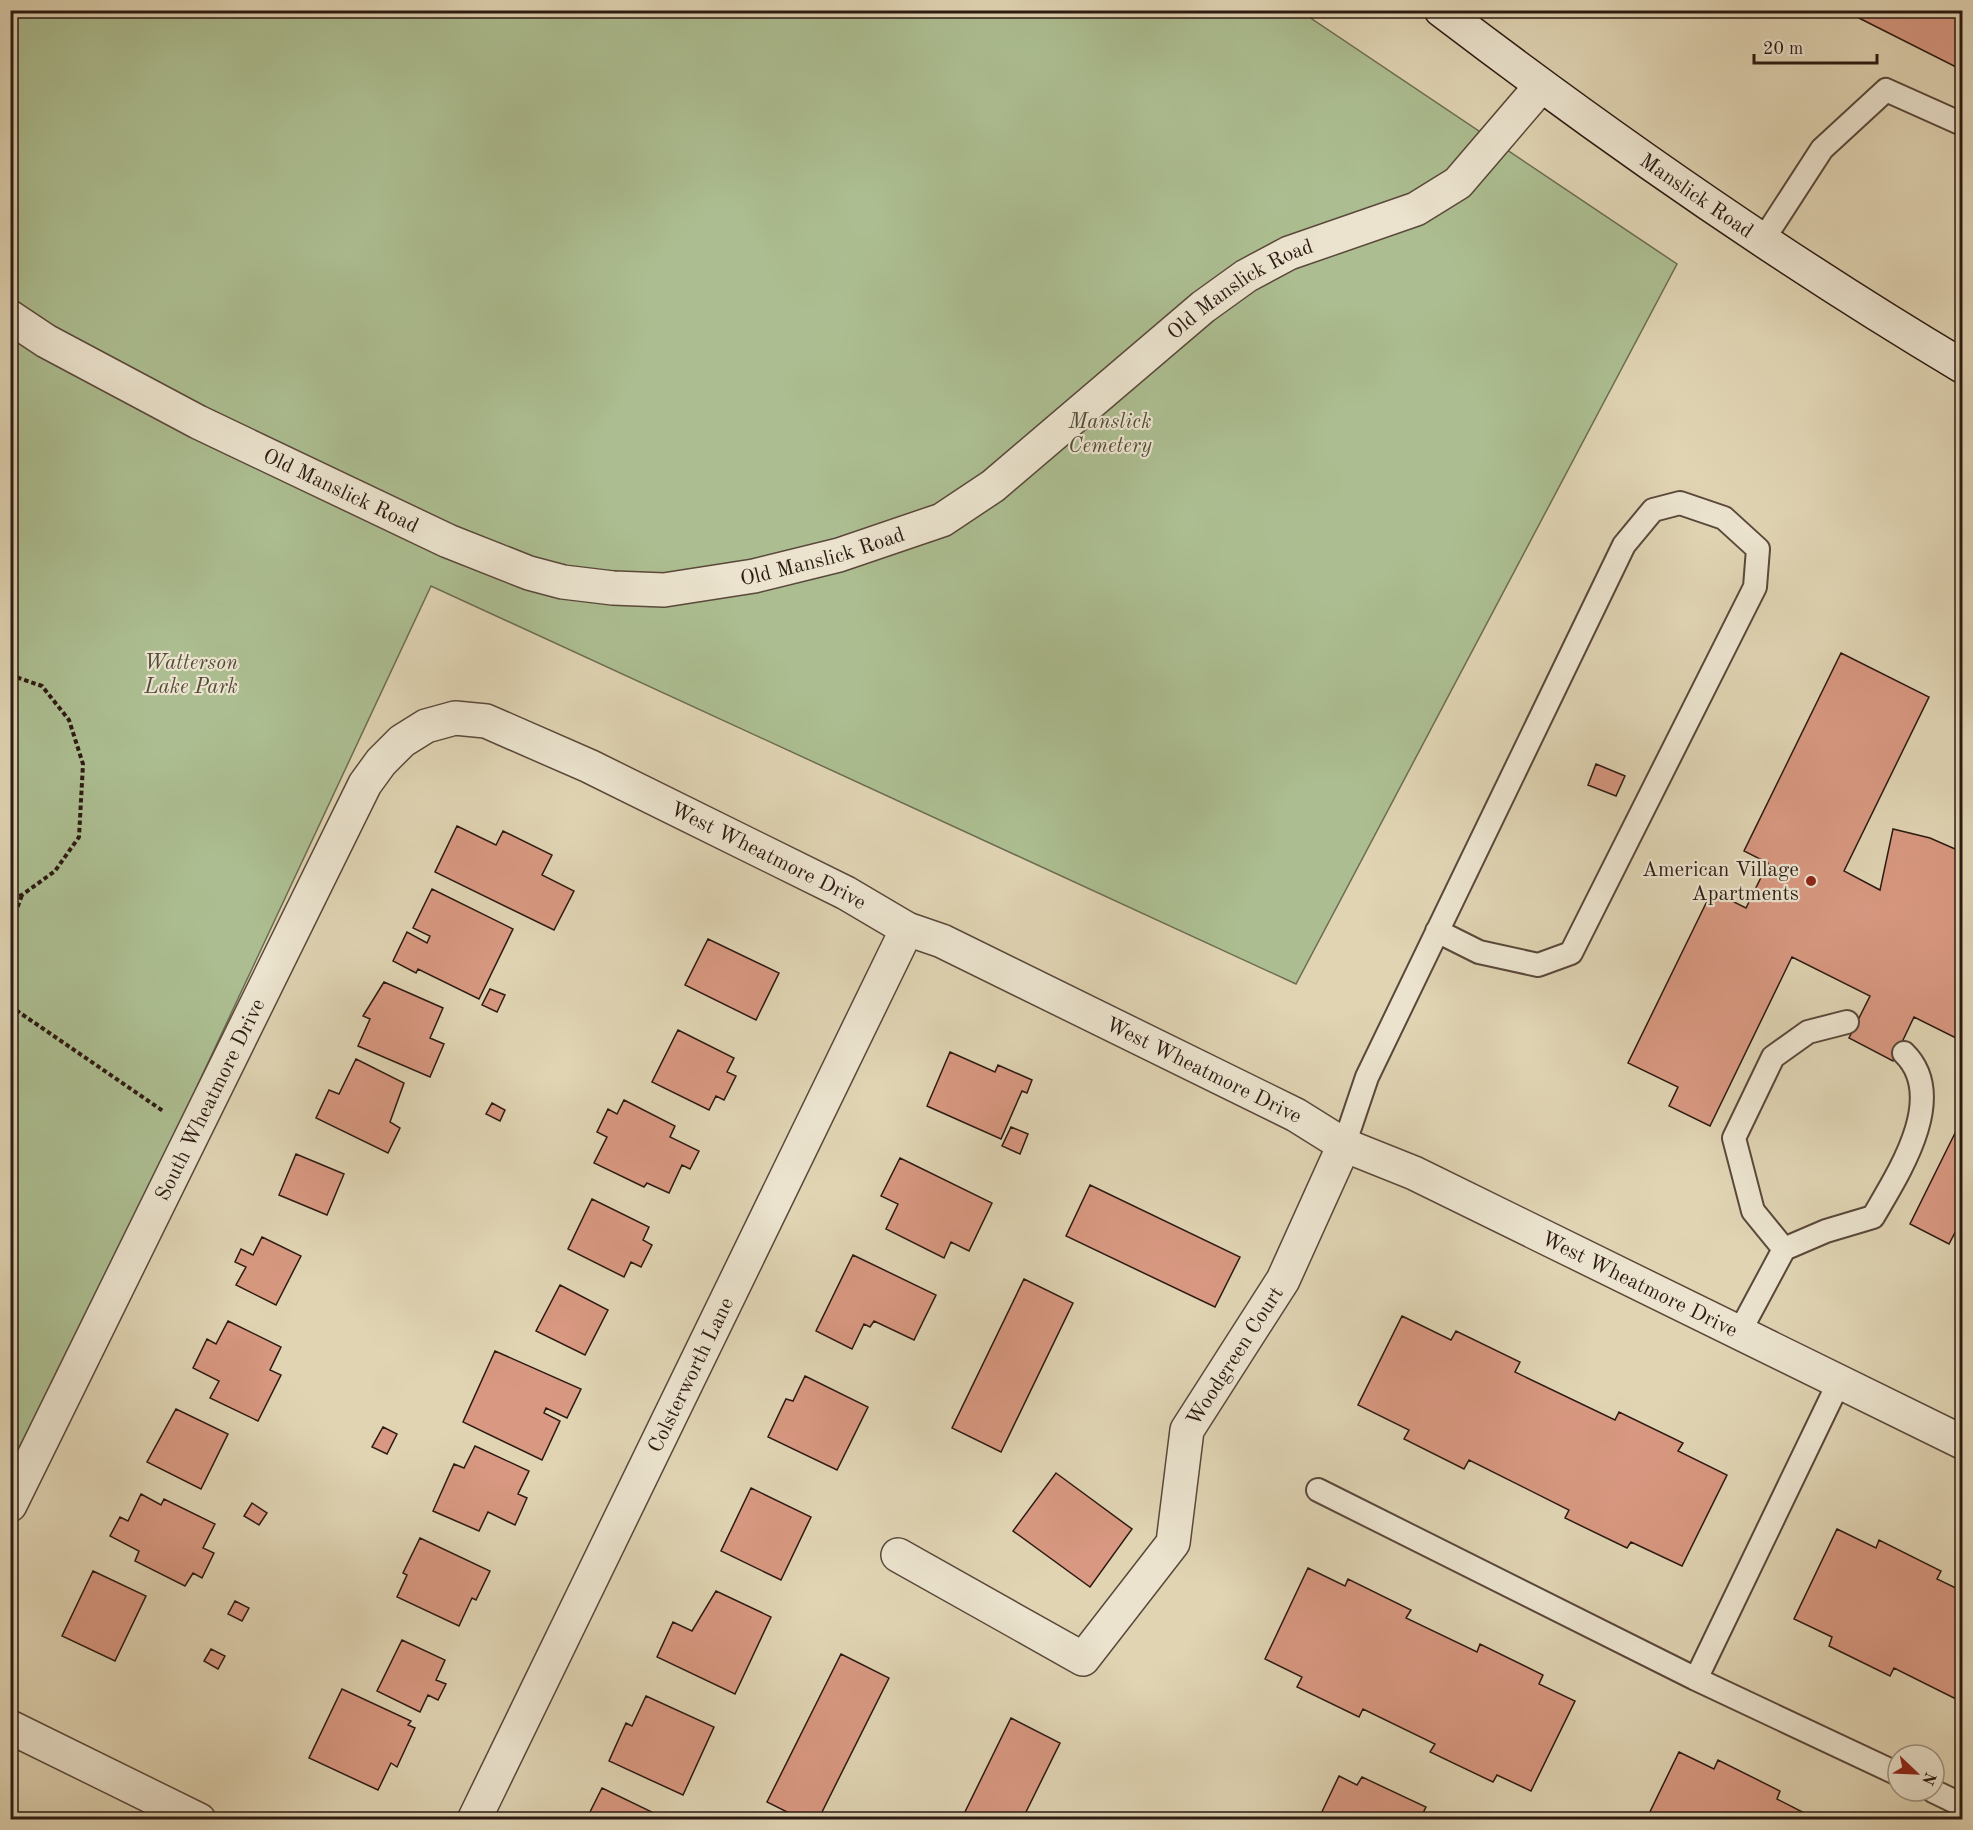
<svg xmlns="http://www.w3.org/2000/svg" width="1973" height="1830" font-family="'Old Standard TT',serif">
<rect width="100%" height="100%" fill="#e0d4b3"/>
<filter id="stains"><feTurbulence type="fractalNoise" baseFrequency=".00333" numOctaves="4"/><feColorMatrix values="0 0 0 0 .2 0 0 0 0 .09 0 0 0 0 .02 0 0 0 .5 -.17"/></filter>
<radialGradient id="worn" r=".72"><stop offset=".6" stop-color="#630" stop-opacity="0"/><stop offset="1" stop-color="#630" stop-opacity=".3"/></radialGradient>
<path fill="#acbe91" stroke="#6c6c52" stroke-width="1.5" d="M11,11H1300L1677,264L1296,984L431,586L11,1484Z"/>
<path fill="#d89881" stroke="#2d1a12" stroke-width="1.5" d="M1852,10H1962V70L1851,14Z
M1841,653L1929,697L1844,871L1880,890L1893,829L1930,838L1962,852V1041L1914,1017L1893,1061L1849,1038L1870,996L1792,957L1710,1126L1669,1106L1678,1087L1628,1063L1712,891L1746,908L1768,863L1744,851Z
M1596,764L1625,776L1616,796L1588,785Z
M457,826L496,845L503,831L552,855L542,875L574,891L554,930L435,872Z
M432,889L513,929L479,999L418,969L416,973L393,961L407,932L427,943L430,936L413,928Z
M708,939L779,973L756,1020L685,985Z
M384,982L443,1008L430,1038L444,1044L430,1077L358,1046L370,1019L363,1016Z
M490,989L505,995L497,1012L482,1005Z
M678,1030L734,1058L727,1072L736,1076L724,1100L716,1096L709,1110L652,1082Z
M950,1052L995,1072L998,1065L1032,1080L1027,1093L1022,1091L1001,1139L927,1106Z
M356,1059L404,1083L390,1122L400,1128L388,1153L316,1118L329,1090L339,1094Z
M624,1100L675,1126L670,1137L699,1151L690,1169L682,1165L669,1193L647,1183L644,1187L594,1163L607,1137L597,1132L608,1109L617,1114Z
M492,1103L505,1110L500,1121L486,1114Z
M1962,1119V1227L1959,1225L1949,1244L1910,1224Z
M1011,1127L1028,1134L1020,1154L1002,1146Z
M296,1154L344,1174L327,1215L279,1195Z
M900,1158L992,1203L969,1251L951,1242L944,1258L886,1229L898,1204L881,1196Z
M1090,1185L1240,1257L1215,1307L1066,1236Z
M592,1199L649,1227L643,1240L652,1245L641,1267L631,1262L624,1277L568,1249Z
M262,1237L301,1256L276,1305L236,1285L246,1267L235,1262L241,1249L253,1255Z
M853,1255L936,1295L914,1340L874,1321L870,1327L864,1324L852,1349L816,1331Z
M1024,1279L1073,1303L1001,1452L952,1428Z
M560,1285L608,1310L585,1355L536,1331Z
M1402,1316L1451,1340L1456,1331L1520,1362L1515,1372L1615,1420L1619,1412L1683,1443L1678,1451L1727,1475L1682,1566L1631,1542L1627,1548L1565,1518L1569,1510L1469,1460L1464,1469L1404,1439L1409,1430L1358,1405Z
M228,1321L281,1347L270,1370L281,1375L258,1421L210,1398L219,1381L193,1368L207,1339L216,1344Z
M495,1351L581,1389L567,1418L546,1408L544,1413L560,1421L542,1460L463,1422Z
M805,1376L868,1407L837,1470L768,1437L786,1399L793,1401Z
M176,1409L228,1434L201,1489L147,1462Z
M383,1427L397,1434L387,1454L372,1447Z
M475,1446L529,1471L518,1494L527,1498L515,1525L488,1512L479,1531L433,1511L454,1464L464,1468Z
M1056,1473L1132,1529L1090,1587L1013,1531Z
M751,1488L811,1517L781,1580L721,1551Z
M141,1494L161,1505L164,1499L215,1524L203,1548L214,1553L202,1578L193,1573L185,1586L135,1561L139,1551L110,1536L120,1517L128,1521Z
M252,1503L267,1513L259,1525L244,1516Z
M1837,1529L1876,1548L1879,1540L1941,1571L1937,1579L1962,1591V1702L1894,1668L1890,1676L1829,1646L1832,1637L1794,1619Z
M420,1538L490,1571L476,1600L472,1598L459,1626L397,1597L407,1575L403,1573Z
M1308,1568L1345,1586L1348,1579L1411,1610L1406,1618L1477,1652L1480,1644L1543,1675L1539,1684L1575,1701L1531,1791L1497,1775L1493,1782L1430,1752L1435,1744L1363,1709L1359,1717L1297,1687L1302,1677L1265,1659Z
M93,1571L146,1596L115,1661L62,1636Z
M716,1591L771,1617L735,1694L657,1657L673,1622L692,1631Z
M235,1601L249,1608L242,1621L228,1614Z
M402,1640L445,1660L436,1680L446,1684L438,1700L428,1695L420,1712L377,1691Z
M211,1649L225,1656L218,1669L204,1661Z
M841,1654L889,1678L818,1820H803L767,1802Z
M342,1689L411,1721L408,1725L415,1728L397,1767L391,1763L378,1790L309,1758Z
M646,1696L714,1727L683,1795L609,1761L626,1723L632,1726Z
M1011,1718L1060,1743L1022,1820H961Z
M1679,1752L1714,1769L1718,1760L1780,1791L1777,1799L1818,1820H1646Z
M1339,1776L1357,1785L1362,1777L1426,1807L1421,1817L1426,1820H1318Z
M602,1788L654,1813L651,1820H586Z"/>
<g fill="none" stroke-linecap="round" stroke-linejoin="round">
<g stroke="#5a483a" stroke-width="26">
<path id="service" d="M1763,240L1822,149L1886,90L1962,124
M1344,1145L1367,1077L1624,545L1653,510L1680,503L1724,518L1758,549L1755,587L1571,953L1538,965L1479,952L1437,931
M1784,1249L1753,1211L1734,1138L1773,1057L1808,1032L1847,1022
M1739,1333L1784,1249L1826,1231L1873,1217C1898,1174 1949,1097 1904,1053
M1318,1490L1696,1679L1898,1774
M1696,1679L1839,1382
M1933,1791L1962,1805"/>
</g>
<g stroke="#5a483a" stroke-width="36">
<g id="minor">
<path id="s1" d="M10,317L46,341L198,422L448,541L529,573L563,582L613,588L664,590L754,576L839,555L942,520L993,486L1203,307L1246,276L1289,253L1416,209L1458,183L1541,86"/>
<path id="s2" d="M10,1505L365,784L381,762L402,741L426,726L455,718L486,721L589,766L846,893L907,929L942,941L1296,1115L1344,1145L1414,1173L1962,1442"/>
<path id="s3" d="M898,1555L1083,1659L1173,1543L1187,1430L1283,1280L1344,1145"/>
<path d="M10,1727L199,1820"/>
<path id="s4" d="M474,1820L907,929"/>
</g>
</g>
<g stroke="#2d1a12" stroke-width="36">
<g id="secondary">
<path id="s5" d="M1441,10C1609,138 1781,258 1962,366"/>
</g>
</g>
<path stroke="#2d1a12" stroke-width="4" stroke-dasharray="4.5 3" stroke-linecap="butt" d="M10,675L42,686L69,720L83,764L79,837L55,871L22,895L10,899
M10,928L22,895
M10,1006L163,1111"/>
<use href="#service" stroke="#ebe3ce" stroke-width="22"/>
<use href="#minor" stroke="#ebe3ce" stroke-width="33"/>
<use href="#secondary" stroke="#ebe3ce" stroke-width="33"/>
</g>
<circle fill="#8f2418" stroke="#ebe3ce" stroke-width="2" cx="1811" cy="881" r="6"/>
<g text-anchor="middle" stroke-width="4.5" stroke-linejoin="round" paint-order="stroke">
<g font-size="21" fill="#2d1a12" stroke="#ebe3ce">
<text dy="7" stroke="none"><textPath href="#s5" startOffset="316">Manslick Road</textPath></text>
<text dy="7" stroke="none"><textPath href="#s1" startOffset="1382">Old Manslick Road</textPath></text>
<text dy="7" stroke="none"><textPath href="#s1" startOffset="374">Old Manslick Road</textPath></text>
<text dy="7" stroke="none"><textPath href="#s1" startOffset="878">Old Manslick Road</textPath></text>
<text dy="7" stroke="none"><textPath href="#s2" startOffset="1263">West Wheatmore Drive</textPath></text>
<text dy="7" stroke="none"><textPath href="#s2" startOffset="1749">West Wheatmore Drive</textPath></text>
<text dy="7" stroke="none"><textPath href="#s2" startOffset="452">South Wheatmore Drive</textPath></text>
<text dy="7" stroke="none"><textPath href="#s2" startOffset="2235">West Wheatmore Drive</textPath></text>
<text dy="7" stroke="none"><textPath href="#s3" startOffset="561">Woodgreen Court</textPath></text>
<text dy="7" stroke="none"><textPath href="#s4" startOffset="495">Colsterworth Lane</textPath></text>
</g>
<g font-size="21" font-style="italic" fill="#534b38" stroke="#ebe3ce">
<text x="1110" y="428">Manslick<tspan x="1110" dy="24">Cemetery</tspan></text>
<text x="191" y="669">Watterson<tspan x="191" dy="24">Lake Park</tspan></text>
</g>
<g font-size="21" fill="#2d1a12" stroke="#ebe3ce" text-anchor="end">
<text x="1799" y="876">American Village<tspan x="1799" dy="24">Apartments</tspan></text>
</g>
</g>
<rect width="1973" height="1830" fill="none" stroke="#e0d4b3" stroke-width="36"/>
<rect x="12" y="12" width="1949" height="1806" fill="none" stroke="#2d1a12" stroke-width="3"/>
<rect x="18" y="18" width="1937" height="1794" fill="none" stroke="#2d1a12" stroke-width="1.5"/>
<g transform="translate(1916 1773) rotate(113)"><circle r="28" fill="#ebe3ce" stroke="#9f9383" stroke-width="1.5"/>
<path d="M0-4.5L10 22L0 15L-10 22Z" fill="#8f2418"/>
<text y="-9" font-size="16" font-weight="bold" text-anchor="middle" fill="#2d1a12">N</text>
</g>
<path d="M1754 54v9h123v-9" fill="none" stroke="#2d1a12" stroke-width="3"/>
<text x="1763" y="54" font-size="18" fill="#2d1a12" stroke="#ebe3ce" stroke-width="4.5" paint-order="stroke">20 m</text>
<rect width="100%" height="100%" filter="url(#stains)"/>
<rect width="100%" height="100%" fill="url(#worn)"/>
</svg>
